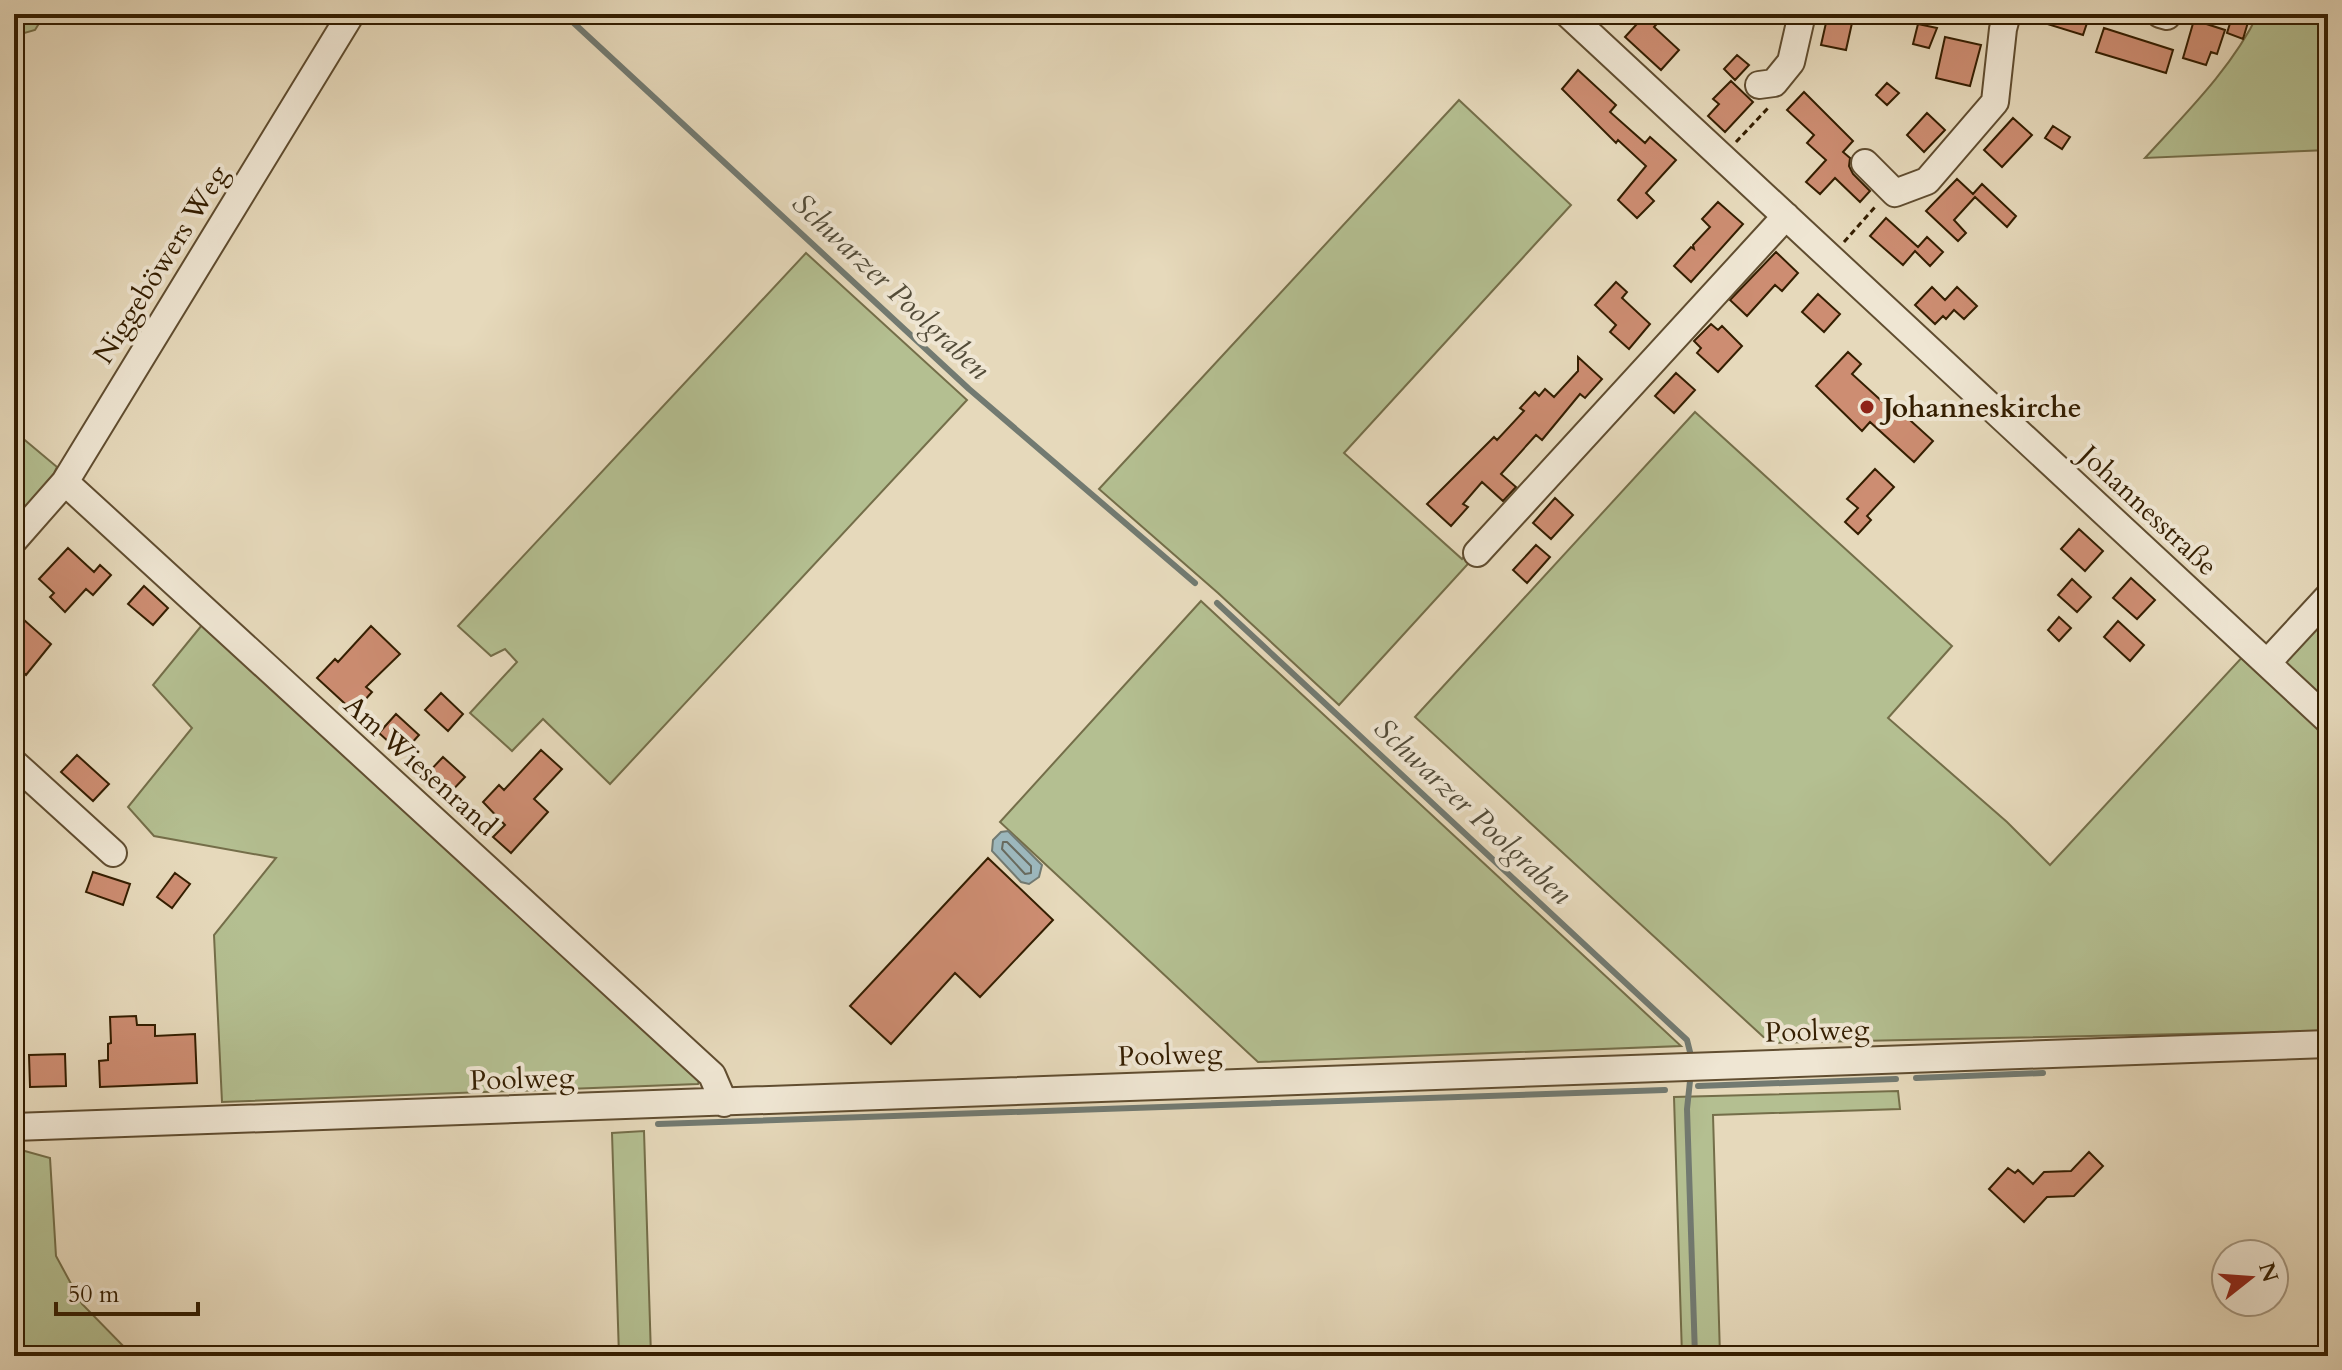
<svg xmlns="http://www.w3.org/2000/svg" width="2342" height="1370" font-family="Cardo,serif">
<rect width="100%" height="100%" fill="#e6d9bb"/>
<filter id="stains"><feTurbulence type="fractalNoise" baseFrequency=".0025" numOctaves="4"/><feColorMatrix values="0 0 0 0 .2 0 0 0 0 .09 0 0 0 0 .02 0 0 0 .5 -.17"/></filter>
<radialGradient id="worn" r=".72"><stop offset=".6" stop-color="#630" stop-opacity="0"/><stop offset="1" stop-color="#630" stop-opacity=".3"/></radialGradient>
<path fill="#b4bf91" stroke="#746e49" stroke-width="2" d="M14,14H45L35,30L14,36Z
M2258,14H2328V150L2145,158C2186,113 2232,68 2258,14Z
M1459,100L1571,205L1344,453L1462,559L1472,549L1477,554L1339,705L1218,593L1099,489Z
M806,253L967,400L610,784L543,719L512,751L470,713L517,662L505,649L491,656L458,626Z
M1695,412L1952,646L1888,718L2007,822L2050,865L2246,653L2289,655L2328,614V1031L1770,1043L1415,717Z
M14,431L57,467L49,484L14,524Z
M1201,601L1681,1046L1258,1062L1000,822Z
M202,625L701,1075L698,1084L222,1102L214,935L276,858L154,836L128,807L192,728L153,685Z
M1898,1091L1900,1109L1713,1115L1720,1356H1682L1674,1097Z
M644,1131L651,1356H619L612,1133Z
M14,1148L50,1158L56,1256L82,1304L133,1356H14Z"/>
<path fill="#9cb7bc" stroke="#727a71" stroke-width="2" d="M1008,831L1042,865L1039,877L1029,884L1021,882L992,851L993,840L1001,832Z"/>
<g fill="none" stroke-linecap="round" stroke-linejoin="round">
<path stroke="#686a5e" stroke-width="2" d="M1003,842H1007L1031,866V873L1025,874L1002,849Z"/>
<path stroke="#727a71" stroke-width="6" d="M564,14L969,389L1195,583
M1217,603L1687,1040L1691,1056
M1916,1078L2043,1073
M1690,1081L1687,1109L1695,1356
M1698,1086L1896,1079
M658,1124L1665,1090"/>
</g>
<path fill="#cd8d72" stroke="#341e01" stroke-width="2" d="M1646,14H1666L1654,27L1679,50L1661,70L1625,37Z
M1828,14H1854L1846,50L1821,45Z
M2026,14H2090L2083,35L2025,17Z
M2233,14L2249,19L2243,39L2227,33Z
M2194,20L2225,30L2217,54L2211,52L2206,65L2183,58Z
M1918,24L1937,28L1929,48L1913,44Z
M2104,28L2173,50L2166,73L2096,52Z
M1945,37L1981,45L1970,86L1936,78Z
M1737,55L1749,65L1735,80L1724,69Z
M1578,70L1616,105L1610,112L1645,143L1650,137L1676,160L1646,193L1654,201L1637,218L1618,200L1646,166L1618,140L1616,143L1562,89Z
M1731,81L1753,102L1725,132L1708,116L1719,104L1713,99Z
M1887,83L1899,93L1887,105L1876,95Z
M1804,92L1853,141L1843,152L1850,158L1849,166L1853,174L1870,191L1860,202L1835,178L1820,194L1806,182L1826,160L1807,143L1814,135L1787,110Z
M1927,113L1945,130L1924,152L1907,135Z
M2013,118L2032,135L2002,167L1984,150Z
M2053,126L2070,137L2062,149L2045,138Z
M1957,179L1973,194L1982,184L2016,216L2007,227L1975,197L1954,220L1966,233L1958,241L1926,211Z
M1718,202L1743,224L1691,282L1674,266L1691,247L1694,249L1693,245L1710,227L1702,219Z
M1886,218L1918,247L1927,237L1943,252L1930,266L1915,251L1903,265L1870,236Z
M1776,252L1798,273L1782,291L1775,285L1747,316L1730,300Z
M1616,282L1627,292L1622,298L1650,324L1629,349L1610,332L1616,325L1595,305Z
M1932,287L1945,300L1957,287L1977,306L1964,319L1954,310L1946,319L1943,316L1935,324L1915,305Z
M1818,294L1840,314L1824,332L1802,312Z
M1711,324L1718,330L1722,326L1742,346L1718,372L1697,353L1701,348L1694,341Z
M1848,352L1861,364L1852,374L1886,405L1889,401L1933,441L1914,462L1870,422L1862,431L1816,386Z
M1578,357L1602,379L1585,398L1580,394L1542,440L1536,435L1501,474L1516,487L1503,501L1482,482L1463,504L1468,507L1451,526L1427,504L1494,437L1497,440L1524,411L1520,408L1535,392L1539,396L1545,389L1554,397L1578,371Z
M1676,373L1695,390L1674,413L1655,396Z
M1875,469L1894,487L1867,516L1871,520L1858,534L1845,522L1858,508L1847,499Z
M1555,498L1573,515L1551,539L1533,523Z
M2079,529L2103,551L2085,571L2061,549Z
M1536,545L1550,557L1527,583L1513,570Z
M68,548L94,572L100,565L111,575L93,595L86,589L65,612L50,597L54,593L39,579Z
M2131,578L2155,600L2137,619L2113,598Z
M2072,579L2091,597L2077,612L2058,595Z
M144,586L168,608L153,625L128,604Z
M14,611L51,644L26,675L14,664Z
M2059,617L2071,628L2059,641L2048,630Z
M2118,621L2144,645L2130,661L2104,637Z
M371,626L400,654L366,687L372,692L354,712L317,678L335,659L338,662Z
M441,693L463,714L448,731L425,710Z
M396,714L419,735L402,754L379,733Z
M541,750L562,769L534,799L548,812L511,853L493,837L505,825L483,802L499,785L504,790Z
M77,755L109,784L93,801L61,772Z
M443,757L465,777L448,795L425,776Z
M988,858L1053,920L980,997L955,973L891,1044L850,1006Z
M93,872L130,884L123,905L86,892Z
M175,873L190,884L172,908L157,897Z
M136,1016L137,1025H155V1036L195,1034L197,1083L100,1087L99,1061L108,1060V1044L111,1043L110,1017Z
M65,1054L66,1086L30,1087L29,1055Z
M2089,1152L2103,1166L2074,1196L2047,1197L2024,1222L1989,1189L2008,1168L2015,1173L2018,1170L2033,1184L2044,1172L2071,1171Z"/>
<g fill="none" stroke-linecap="round" stroke-linejoin="round">
<g stroke="#604d30" stroke-width="30">
<path id="minor" d="M1568,14L2328,720
M2160,14L2167,16
M1759,85L1774,83L1791,62L1802,14
M1865,163L1895,193L1927,181L1995,102L2003,29L2007,14
M65,482L712,1075L724,1103
M14,540L65,482L351,14
M1477,553L1786,216
M2267,663L2328,597
M14,763L113,853
M14,1127L2328,1044"/>
</g>
<path stroke="#341e01" stroke-width="3" stroke-dasharray="6 4" stroke-linecap="butt" d="M1736,142L1769,107
M1844,242L1876,206"/>
<use href="#minor" stroke="#efe6d3" stroke-width="26"/>
</g>
<circle fill="#8f2418" stroke="#efe6d3" stroke-width="3" cx="1867" cy="407" r="8"/>
<g text-anchor="middle" stroke-width="8" stroke-linejoin="round" paint-order="stroke">
<g font-size="28" fill="#341e01" stroke="#efe6d3">
<text transform="translate(160 264) rotate(-58)" y="10">Niggeböwers Weg</text>
<text transform="translate(2149 510) rotate(43)" y="10">Johannesstraße</text>
<text transform="translate(421 765) rotate(42)" y="10">Am Wiesenrand</text>
<text transform="translate(1817 1030) rotate(-2)" y="10">Poolweg</text>
<text transform="translate(1170 1054) rotate(-2)" y="10">Poolweg</text>
<text transform="translate(522 1078) rotate(-2)" y="10">Poolweg</text>
</g>
<g font-size="28" font-weight="bold" fill="#341e01" stroke="#efe6d3" text-anchor="start">
<text x="1883" y="417">Johanneskirche</text>
</g>
<g font-size="30" font-style="italic" fill="#534c39" stroke="#efe6d3">
<text transform="translate(891 286) rotate(43)" y="10">Schwarzer Poolgraben</text>
<text transform="translate(1473 811) rotate(43)" y="10">Schwarzer Poolgraben</text>
</g>
</g>
<rect width="2342" height="1370" fill="none" stroke="#e6d9bb" stroke-width="48"/>
<rect x="16" y="16" width="2310" height="1338" fill="none" stroke="#341e01" stroke-width="4"/>
<rect x="24" y="24" width="2294" height="1322" fill="none" stroke="#341e01" stroke-width="2"/>
<g transform="translate(2250 1278) rotate(73)"><circle r="38" fill="#efe6d3" stroke="#a4967f" stroke-width="2"/>
<path d="M0-6L14 30L0 20L-14 30Z" fill="#8f2418"/>
<text y="-12" font-size="22" font-weight="bold" text-anchor="middle" fill="#341e01">N</text>
</g>
<path d="M56 1302v12h142v-12" fill="none" stroke="#341e01" stroke-width="4"/>
<text x="68" y="1302" font-size="24" fill="#341e01" stroke="#efe6d3" stroke-width="6" paint-order="stroke">50 m</text>
<rect width="100%" height="100%" filter="url(#stains)"/>
<rect width="100%" height="100%" fill="url(#worn)"/>
</svg>
